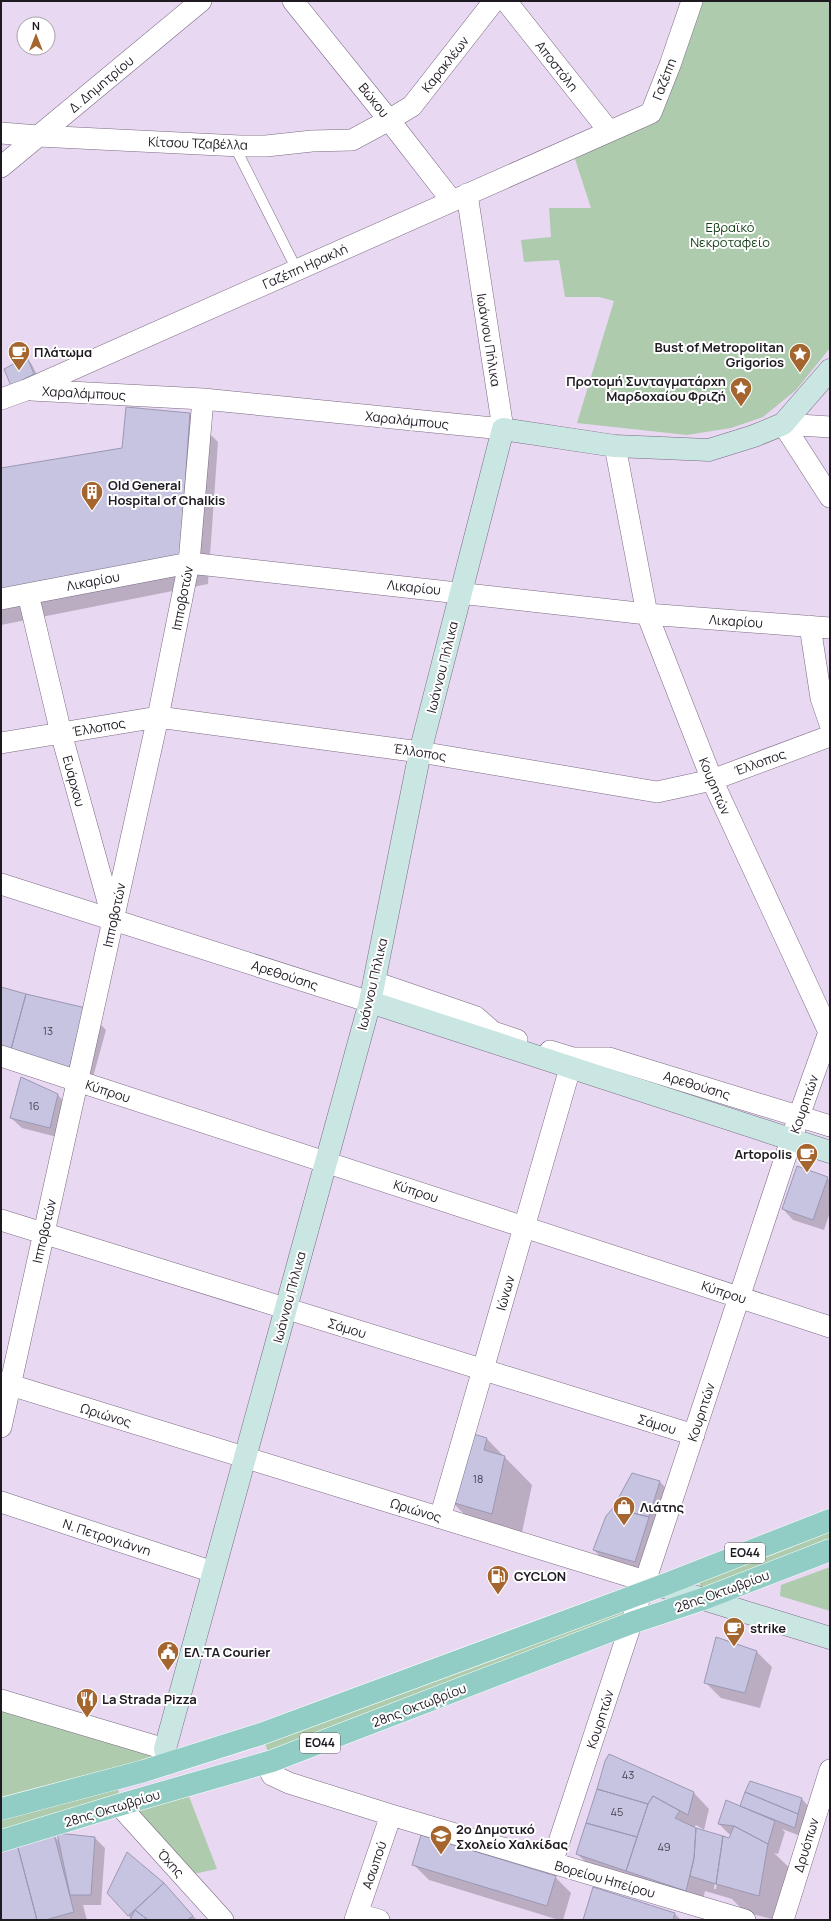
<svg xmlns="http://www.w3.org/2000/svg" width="831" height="1921" font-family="Manrope,sans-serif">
<rect width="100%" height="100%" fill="#e9d8f2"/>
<path fill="#aecbae" d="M692,1H830V348L796,390L763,417L731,428L687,435L577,423L614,301L599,297H565L559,260L524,262L521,240L551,237L549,208H591L575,159L650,123Z
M830,1520V1550L703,1592L699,1582Z
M830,1567V1611L780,1596L781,1585Z
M620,1601L636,1616L272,1761L261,1734Z
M1,1700L165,1749L144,1771L118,1778L119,1805L185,1786L217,1869L193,1874L118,1805L1,1841Z"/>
<path fill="#0003" fill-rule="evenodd" d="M26,358L31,363L39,379L17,391Z
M190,414L218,442L208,584L1,625V469L123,448Z
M1,988L86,1009L106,1030L90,1088L1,1058Z
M58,1095L68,1106L61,1138L22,1128L11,1118Z
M797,1168L830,1180V1212L824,1230L793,1220L783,1209Z
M468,1433L487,1439L532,1485L520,1542L480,1530L452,1502Z
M659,1481L670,1492L645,1572L604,1561L594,1550Z
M716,1638L757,1652L772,1667L760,1708L721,1698L706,1683Z
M751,1782L802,1799L812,1810L806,1838L782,1829L785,1832L778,1854L774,1853L795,1873L776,1920L745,1912L732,1899L705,1891L702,1905L588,1864L577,1854L598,1789L694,1793L709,1809L704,1830L696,1825L694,1828L730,1839L732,1834H729L719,1824L741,1807ZM720,1846H722L716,1889H714Z
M53,1835L60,1842L94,1837L105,1848L101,1905H83L87,1920H2L1,1919Z
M128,1854L163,1884L197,1920H132L128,1915Z
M414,1865L555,1877L571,1893L563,1920H559L429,1880Z
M675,1914L681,1920H584Z"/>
<path fill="#c6c4e1" stroke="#9b98b4" d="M27,357L34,374L11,386L4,369Z
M126,407L190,413L180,556L1,592V468L122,448Z
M1,987L26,994L10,1053L1,1050Z
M26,994L86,1008L69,1069L10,1053Z
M21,1077L58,1094L50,1128L10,1118Z
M797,1166L828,1177L813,1220L782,1209Z
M467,1432L487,1438L484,1450L505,1456L492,1514L451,1502Z
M632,1473L660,1481L649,1517L613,1508Z
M613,1508L649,1517L635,1562L593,1550L606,1516Z
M716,1637L757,1651L745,1693L704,1683Z
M609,1754L694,1792L688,1815L653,1796L648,1804L597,1789L605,1761Z
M750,1781L802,1798L798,1814L745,1792Z
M597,1789L648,1804L637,1837L586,1823Z
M745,1792L798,1814L795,1828L740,1806Z
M653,1796L680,1811L675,1818L696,1828L694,1858L686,1891L626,1871L648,1804Z
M726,1800L775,1821L768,1844L734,1826L718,1824Z
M586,1823L637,1837L626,1871L576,1854Z
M734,1826L768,1844L759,1896L716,1884L723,1836L729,1838Z
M696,1828L723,1836L716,1884L690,1876L694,1858Z
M57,1833L95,1837L91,1895H70Z
M54,1834L74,1912L45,1920H37L17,1844Z
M421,1835L556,1876L547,1906L412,1865Z
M17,1844L37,1920H1V1847Z
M127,1852L164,1883L128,1916L107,1893Z
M164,1883L193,1916L187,1920H148L135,1910Z
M593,1887L675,1913L673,1920H583Z
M135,1910L148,1920H130Z"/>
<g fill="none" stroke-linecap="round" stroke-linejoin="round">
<g stroke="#7a6a82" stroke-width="11">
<path id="lane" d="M234,145L297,270"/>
</g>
<g stroke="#7a6a82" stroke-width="22">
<path id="street" d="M293,1L389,120L452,201
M506,1L609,131
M1,133L38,136L240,146H266L312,141L352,140L389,120L412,106L494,1
M1,167L201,1
M31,390L203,399L503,429L467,194
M1,399L26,390L651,113L670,65L692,1
M783,424L830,497
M783,424L830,427
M28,594L61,733L112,916
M1,599L189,563L647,614L830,628
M810,626L821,698L830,724
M1,743L158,717L420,752L657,792L712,780L830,736
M1,884L370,1002
M374,982L476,1017L493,1032L517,1040
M550,1051L573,1058H609L830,1126
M1,1056L830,1327
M1,1220L694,1435
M1,1382L658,1585
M1,1427L158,717L189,563L203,399
M1,1502L213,1572
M440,1518L573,1058
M1,1700L165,1749
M266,1763L272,1775L289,1783L391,1815L745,1920
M119,1805L223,1920
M552,1863L799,1116L829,1032L712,780L647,614L615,446
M357,1914L379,1920
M355,1920L391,1815
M783,1920L830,1770"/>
</g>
<g stroke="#7a6a82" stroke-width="23">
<path id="secondary" d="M370,1002L830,1152
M661,1586L830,1638
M169,1763L165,1749L370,1002L420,752L503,429L615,446L709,450L754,436L783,424L830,370"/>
</g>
<g stroke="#fff" stroke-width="23">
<path id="primary" d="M1,1809L144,1771L261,1734L661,1586L830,1520
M1,1841L119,1805L272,1761L631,1623L703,1599L830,1550"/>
</g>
<use href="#lane" stroke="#fff" stroke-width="10"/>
<use href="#street" stroke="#fff" stroke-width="21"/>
<use href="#secondary" stroke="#c9e6e2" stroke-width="22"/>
<use href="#primary" stroke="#92cdc5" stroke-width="22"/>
</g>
<defs>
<g id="cafe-pin" transform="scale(1.15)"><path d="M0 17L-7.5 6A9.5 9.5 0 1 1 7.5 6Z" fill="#a5652e" stroke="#fff"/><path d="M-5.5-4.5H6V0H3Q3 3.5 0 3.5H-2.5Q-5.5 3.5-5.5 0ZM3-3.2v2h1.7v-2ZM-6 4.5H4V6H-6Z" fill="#fff"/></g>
<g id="sight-pin" transform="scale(1.15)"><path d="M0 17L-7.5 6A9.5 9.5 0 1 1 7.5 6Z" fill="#a5652e" stroke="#fff"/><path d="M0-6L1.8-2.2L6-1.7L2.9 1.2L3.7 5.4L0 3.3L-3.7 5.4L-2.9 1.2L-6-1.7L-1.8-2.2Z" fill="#fff"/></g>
<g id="building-pin" transform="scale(1.15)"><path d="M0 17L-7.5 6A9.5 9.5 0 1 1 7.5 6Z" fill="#a5652e" stroke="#fff"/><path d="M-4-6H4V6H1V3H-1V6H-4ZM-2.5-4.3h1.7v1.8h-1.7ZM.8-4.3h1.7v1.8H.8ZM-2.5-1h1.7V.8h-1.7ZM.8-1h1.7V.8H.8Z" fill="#fff"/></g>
<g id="shop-pin" transform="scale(1.15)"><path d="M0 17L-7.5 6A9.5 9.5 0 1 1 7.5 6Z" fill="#a5652e" stroke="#fff"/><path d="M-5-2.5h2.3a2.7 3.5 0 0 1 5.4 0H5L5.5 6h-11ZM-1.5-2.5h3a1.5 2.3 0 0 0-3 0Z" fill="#fff"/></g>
<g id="fuel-pin" transform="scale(1.15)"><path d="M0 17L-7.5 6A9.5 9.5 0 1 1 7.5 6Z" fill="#a5652e" stroke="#fff"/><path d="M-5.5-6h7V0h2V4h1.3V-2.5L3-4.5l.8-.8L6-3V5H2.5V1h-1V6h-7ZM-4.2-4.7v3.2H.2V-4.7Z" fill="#fff"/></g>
<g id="civic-pin" transform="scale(1.15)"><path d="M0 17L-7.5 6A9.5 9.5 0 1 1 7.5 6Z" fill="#a5652e" stroke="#fff"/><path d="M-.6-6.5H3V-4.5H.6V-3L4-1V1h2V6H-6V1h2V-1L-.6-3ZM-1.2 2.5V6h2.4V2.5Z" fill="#fff"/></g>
<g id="restaurant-pin" transform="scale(1.15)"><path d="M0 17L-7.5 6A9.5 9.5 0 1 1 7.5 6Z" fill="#a5652e" stroke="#fff"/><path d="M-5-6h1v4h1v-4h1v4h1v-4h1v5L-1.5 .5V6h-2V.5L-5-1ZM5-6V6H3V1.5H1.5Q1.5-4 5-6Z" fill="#fff"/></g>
<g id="school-pin" transform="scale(1.15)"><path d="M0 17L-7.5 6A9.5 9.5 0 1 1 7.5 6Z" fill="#a5652e" stroke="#fff"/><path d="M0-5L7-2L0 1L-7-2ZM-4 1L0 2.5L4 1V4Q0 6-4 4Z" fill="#fff"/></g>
</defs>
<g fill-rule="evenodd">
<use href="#cafe-pin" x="19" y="352"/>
<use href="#sight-pin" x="800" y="354"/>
<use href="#sight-pin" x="741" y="388"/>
<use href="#building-pin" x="92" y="492"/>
<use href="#cafe-pin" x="807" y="1154"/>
<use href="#shop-pin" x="624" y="1507"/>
<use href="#fuel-pin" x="498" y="1576"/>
<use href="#cafe-pin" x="734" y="1628"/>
<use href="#civic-pin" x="168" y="1652"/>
<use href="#restaurant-pin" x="87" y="1699"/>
<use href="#school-pin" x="441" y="1836"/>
</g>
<g text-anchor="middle" stroke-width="4" stroke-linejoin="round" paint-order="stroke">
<g font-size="11" fill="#494452">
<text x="48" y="1035">13</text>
<text x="34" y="1110">16</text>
<text x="478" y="1483">18</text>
<text x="628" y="1779">43</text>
<text x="617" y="1816">45</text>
<text x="664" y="1851">49</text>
</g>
<g fill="#fff" stroke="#625e64" stroke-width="1">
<rect x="725" y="1543" width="40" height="20" rx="3"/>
<rect x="300" y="1733" width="40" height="20" rx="3"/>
</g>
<g font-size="12" font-weight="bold" fill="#1f1922">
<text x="745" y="1557">ΕΟ44</text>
<text x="320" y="1747">ΕΟ44</text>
</g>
<g font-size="13" fill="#1f1922" stroke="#fff">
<text transform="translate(445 64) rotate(-52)" y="5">Καρακλέων</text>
<text transform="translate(557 66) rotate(52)" y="5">Αποστόλη</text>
<text transform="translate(664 79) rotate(-69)" y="5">Γαζέπη</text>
<text transform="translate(101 84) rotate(-40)" y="5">Δ. Δημητρίου</text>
<text transform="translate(374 100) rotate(51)" y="5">Βώκου</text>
<text transform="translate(198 143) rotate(2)" y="5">Κίτσου Τζαβέλλα</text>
<text transform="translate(305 266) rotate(-24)" y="5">Γαζέπη Ηρακλή</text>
<text transform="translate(489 340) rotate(81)" y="5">Ιωάννου Πήλικα</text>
<text transform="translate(84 393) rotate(3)" y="5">Χαραλάμπους</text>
<text transform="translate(407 420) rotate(6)" y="5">Χαραλάμπους</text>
<text transform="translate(93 581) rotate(-11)" y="5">Λικαρίου</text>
<text transform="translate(414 587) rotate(6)" y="5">Λικαρίου</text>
<text transform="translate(182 598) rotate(-79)" y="5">Ιπποβοτών</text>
<text transform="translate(736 621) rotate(4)" y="5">Λικαρίου</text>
<text transform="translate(442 667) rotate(-76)" y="5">Ιωάννου Πήλικα</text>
<text transform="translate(99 727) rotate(-10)" y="5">Έλλοπος</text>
<text transform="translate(420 752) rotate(9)" y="5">Έλλοπος</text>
<text transform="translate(760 762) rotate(-20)" y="5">Έλλοπος</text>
<text transform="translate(74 781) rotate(75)" y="5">Ευάρχου</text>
<text transform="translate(715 786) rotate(67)" y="5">Κουρητών</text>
<text transform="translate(114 915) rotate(-78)" y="5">Ιπποβοτών</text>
<text transform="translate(285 975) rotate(18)" y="5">Αρεθούσης</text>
<text transform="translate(372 984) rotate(-77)" y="5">Ιωάννου Πήλικα</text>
<text transform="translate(697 1085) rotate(17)" y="5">Αρεθούσης</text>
<text transform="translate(108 1091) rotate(18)" y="5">Κύπρου</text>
<text transform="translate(804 1104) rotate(-71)" y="5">Κουρητών</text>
<text transform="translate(416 1191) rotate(18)" y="5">Κύπρου</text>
<text transform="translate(44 1231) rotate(-77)" y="5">Ιπποβοτών</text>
<text transform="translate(724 1292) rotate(18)" y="5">Κύπρου</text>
<text transform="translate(505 1293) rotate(-74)" y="5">Ιώνων</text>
<text transform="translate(289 1297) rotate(-75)" y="5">Ιωάννου Πήλικα</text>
<text transform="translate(347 1328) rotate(17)" y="5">Σάμου</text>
<text transform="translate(701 1412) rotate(-72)" y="5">Κουρητών</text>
<text transform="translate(106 1415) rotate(17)" y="5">Ωριώνος</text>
<text transform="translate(657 1424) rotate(17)" y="5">Σάμου</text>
<text transform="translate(416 1510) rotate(17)" y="5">Ωριώνος</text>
<text transform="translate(107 1537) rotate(18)" y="5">Ν. Πετρογιάννη</text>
<text transform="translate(722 1591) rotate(-20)" y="5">28ης Οκτωβρίου</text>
<text transform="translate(419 1705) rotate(-21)" y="5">28ης Οκτωβρίου</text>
<text transform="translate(600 1719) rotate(-72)" y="5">Κουρητών</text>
<text transform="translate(112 1808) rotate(-17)" y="5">28ης Οκτωβρίου</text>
<text transform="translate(806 1845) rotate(-73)" y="5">Δρυόπων</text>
<text transform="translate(171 1863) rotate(48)" y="5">Όχης</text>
<text transform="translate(374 1865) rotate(-71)" y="5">Ασωπού</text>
<text transform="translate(605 1879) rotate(16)" y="5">Βορείου Ηπείρου</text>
</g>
<g font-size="13" fill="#133f17" stroke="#fff">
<text x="730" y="232">Εβραϊκό<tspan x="730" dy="15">Νεκροταφείο</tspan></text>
</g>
<g font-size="13" font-weight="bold" fill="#1f1922" stroke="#fff" text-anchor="start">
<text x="784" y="352" text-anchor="end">Bust of Metropolitan<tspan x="784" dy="15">Grigorios</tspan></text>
<text x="34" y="357">Πλάτωμα</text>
<text x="726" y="386" text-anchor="end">Προτομή Συνταγματάρχη<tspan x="726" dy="15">Μαρδοχαίου Φριζή</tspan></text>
<text x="108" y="490">Old General<tspan x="108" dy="15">Hospital of Chalkis</tspan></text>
<text x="792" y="1159" text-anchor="end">Artopolis</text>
<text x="640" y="1512">Λιάτης</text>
<text x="514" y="1581">CYCLON</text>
<text x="750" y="1633">strike</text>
<text x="184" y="1657">ΕΛ.ΤΑ Courier</text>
<text x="102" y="1704">La Strada Pizza</text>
<text x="456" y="1834">2ο Δημοτικό<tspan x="456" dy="15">Σχολείο Χαλκίδας</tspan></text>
</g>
</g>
<rect width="831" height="1921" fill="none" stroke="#1f1922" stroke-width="4"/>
<g transform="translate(36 36)"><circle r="19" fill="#ffffff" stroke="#a5a3a7"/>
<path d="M0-3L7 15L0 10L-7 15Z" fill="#a5652e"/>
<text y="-6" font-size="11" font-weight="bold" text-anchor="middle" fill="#1f1922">N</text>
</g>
</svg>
